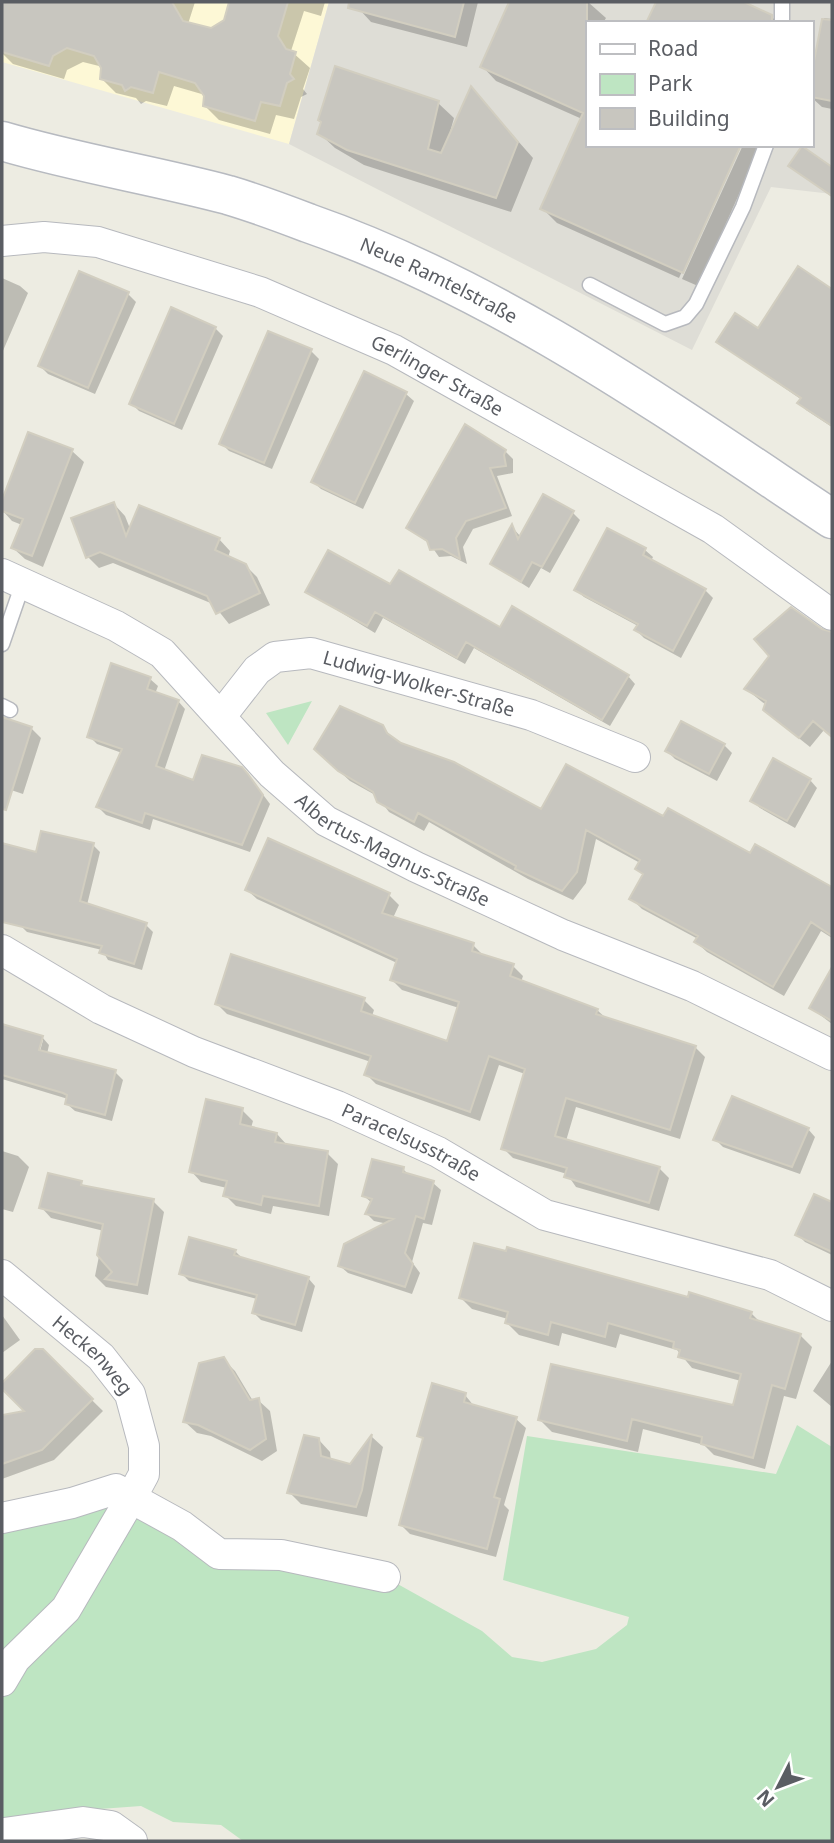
<svg xmlns="http://www.w3.org/2000/svg" width="834" height="1843" font-family="'Noto Sans',sans-serif">
<rect width="100%" height="100%" fill="#edece2"/>
<path fill="#fdf8d6" d="M2,2H329L289,144L2,62Z"/>
<path fill="#deddd6" fill-rule="evenodd" d="M329,2H832V194L771,187L692,350L289,144ZM587,23H811V145H587Z"/>
<path fill="#bee5c2" d="M312,701L288,745L266,713Z
M797,1425L832,1447V1841H243L221,1825L173,1822L141,1806L72,1811L2,1834V1518L116,1489L219,1554L385,1577L482,1631L512,1657L542,1662L596,1649L627,1625L629,1617L503,1580L527,1436L776,1474Z"/>
<path fill="#0003" fill-rule="evenodd" d="M2,2H195L188,24L211,30L226,21L230,2H325L321,16L304,11L291,51L310,68L303,89L307,94L301,97L294,119L276,115L270,134L219,120L205,106V95L174,86L167,106L146,101L141,104L136,98L116,93L101,78L103,67L83,62L67,70L64,79L13,64L2,53Z
M362,2H478L467,47L371,22L360,10Z
M511,2H588L606,18L603,23H587V145H739L679,278L557,223L542,208L582,119L496,81L482,66Z
M658,2H740L771,16L778,23H648Z
M824,18L832,19V109L822,107L811,97Z
M472,89L533,158L511,212L364,165L335,148L319,133L323,122L438,103L454,118L450,132Z
M743,145H761L698,286L682,279Z
M802,148L832,169V197L790,166Z
M2,278L20,286L28,293L2,353Z
M832,287V427L806,410L800,403L802,400L718,342L759,330Z
M128,294L136,302L95,394L48,374L40,366Z
M215,328L223,336L182,430L139,411L131,403Z
M311,351L319,359L272,469L229,451L221,443Z
M365,373L406,394L414,401L363,509L321,489L313,482Z
M29,434L72,451L84,462L43,567L25,559L13,548L22,525L12,521L2,510Z
M505,451L513,459V473L497,476L512,516L473,529L463,547L467,564L451,556L439,557L430,544L408,528Z
M114,504L125,516L131,531L219,539L230,551L228,558L245,565L257,577L270,605L229,624L213,604L113,563L99,568L88,557Z
M572,512L580,520L550,573L541,568L529,588L492,564L512,527L521,537Z
M608,530L645,550L653,557L651,561L705,590L713,598L681,658L644,638L636,630L638,626L584,597L576,590Z
M391,587L628,676L635,684L610,726L474,648L465,664L383,618L375,633L307,592Z
M821,631L832,633V737L824,730L810,747L776,720L765,709L766,705L746,689Z
M150,679L158,686L155,694L178,701L185,709L164,771L194,782L250,777L270,804L250,852L153,819L150,830L106,815L98,807L122,753L97,744L89,736Z
M2,718L31,728L41,738L23,794L2,787Z
M382,726L395,741L542,812L664,819L828,886L832,890V938L821,931L784,996L707,952L696,942L698,939L642,909L632,899L644,876L637,869L640,863L596,839L586,883L573,900L528,879L429,822L424,831L389,812L377,796L350,781L326,759Z
M724,745L732,753L717,781L675,759L667,751Z
M810,780L817,788L795,828L760,808L752,801Z
M269,840L389,895L399,905L393,918L473,945L483,955L513,966L523,976L521,982L597,1010L607,1019L695,1047L705,1057L680,1139L576,1107L566,1141L659,1168L669,1178L659,1211L576,1187L567,1174L513,1158L503,1148L525,1074L499,1065L480,1121L376,1084L366,1074L371,1062L227,1014L217,1004L364,1000L374,1010L372,1016L448,1043L459,1008L402,990L392,980L397,963L257,899L247,890Z
M2,845L37,854L93,845L100,852L87,905L146,925L153,932L142,970L108,960L102,950L27,932L20,925L24,909L2,904Z
M832,970V1024L811,1008Z
M2,1026L42,1037L49,1045L47,1054L115,1072L123,1080L112,1121L75,1111L67,1104L68,1099L2,1079ZM40,1040H43L38,1059Z
M242,1110L253,1121L251,1128L277,1134L287,1145L327,1153L338,1164L329,1216L273,1206L271,1214L236,1206L225,1195L227,1188L201,1182L191,1171Z
M808,1129L815,1137L800,1174L723,1147L715,1139Z
M2,1151L18,1156L29,1167L13,1212L2,1209Z
M403,1169L410,1176L433,1183L441,1190L432,1225L423,1223L412,1262L420,1273L412,1294L348,1273L340,1266L388,1224L374,1221L367,1214L372,1203L364,1196Z
M81,1183L85,1188L153,1201L164,1212L148,1295L106,1287L95,1276L104,1231L51,1218L41,1207Z
M817,1197L832,1205V1255L805,1242L798,1235Z
M235,1251L243,1259L308,1278L315,1286L302,1332L261,1320L254,1313L257,1299L189,1281L181,1273Z
M461,1298L689,1299L751,1313L761,1323L800,1335L812,1347L796,1399L784,1396L765,1469L714,1455L704,1445L643,1429L638,1452L552,1432L540,1420L735,1407L741,1381L692,1368L677,1350L620,1334L616,1348L562,1333L559,1346L519,1335L507,1323L508,1319L472,1309Z
M2,1315L20,1340L2,1353Z
M39,1348L103,1411L54,1460L2,1479V1417L28,1413L2,1385Z
M223,1359L235,1371L253,1401L258,1400L270,1411L277,1451L262,1461L211,1436L197,1433L185,1422Z
M832,1361V1407L813,1391Z
M465,1395L474,1406L516,1419L526,1428L504,1505L509,1510L496,1557L410,1534L401,1525L424,1440L419,1436Z
M372,1437L383,1447L367,1517L301,1504L289,1492L319,1440L330,1452L331,1461L350,1466Z"/>
<path fill="#c8c6bf" stroke="#d2cec0" stroke-width="2" d="M2,2H172L183,21L211,28L224,20L229,2H288L278,36L286,49L296,52L290,74L294,79L287,83L280,106L261,102L255,121L203,106L204,96L195,83L159,72L153,93L131,87L125,91L122,85L100,79L101,68L94,56L67,48L53,56L49,66L2,52Z
M349,2H464L455,37L348,8Z
M509,2H587V145H741L683,273L540,209L583,113L480,67Z
M656,2H744L772,15V23H646Z
M822,19L832,20V101L811,97V77Z
M335,66L439,101L428,149L441,153L471,86L518,142L496,198L347,150L317,134L321,122L318,120Z
M802,146L832,167V196L788,166Z
M798,266L832,289V426L797,403L801,398L716,342L735,313L758,328Z
M79,271L129,292L88,388L38,366Z
M171,307L216,327L174,424L129,404Z
M268,331L312,349L264,463L219,444Z
M364,371L407,392L355,503L311,482Z
M465,424L506,450L504,455L506,466L490,468L506,508L466,521L456,538L460,559L442,549L430,550L427,541L406,528Z
M28,432L73,449L32,556L11,548L23,519L2,511V500Z
M543,494L574,511L542,567L532,562L521,582L490,564L512,524L518,539Z
M114,502L126,536L139,505L220,538L215,550L246,564L260,593L216,614L207,596L100,552L86,558L71,518Z
M607,528L646,548L643,555L706,589L673,651L634,630L638,624L574,590Z
M328,550L390,584L399,570L500,627L512,606L629,675L602,720L466,642L457,658L375,612L367,626L305,592Z
M791,607L822,629L832,632V737L813,721L799,738L763,710L766,701L744,689L769,656L754,639Z
M111,663L151,677L147,689L179,700L156,766L193,780L202,755L242,767L248,774L263,795L242,845L145,813L142,823L96,807L122,749L87,737Z
M340,706L383,725L387,733L401,743L454,762L541,809L566,764L663,816L668,808L750,853L755,844L832,887V936L811,922L773,987L694,942L698,936L629,899L643,874L635,869L640,860L586,830L577,872L562,891L515,869L516,866L418,813L414,822L377,802L373,792L338,771L314,749Z
M2,717L32,727L6,810L2,809Z
M681,721L725,744L709,774L665,751Z
M773,758L811,779L787,821L750,801Z
M41,831L94,843L80,901L147,923L134,964L99,953L102,946L2,922V843L36,852Z
M268,838L390,893L382,913L474,943L472,951L514,964L510,976L598,1009L596,1014L696,1046L670,1130L566,1098L555,1136L660,1167L649,1203L564,1177L567,1168L501,1149L525,1069L489,1056L470,1112L364,1075L371,1056L215,1004L231,954L365,998L361,1011L447,1041L459,1002L390,980L397,959L245,890Z
M832,967V1021L809,1008Z
M2,1024L43,1036L39,1050L116,1070L105,1115L65,1104L67,1095L63,1093L2,1075Z
M732,1096L809,1128L792,1167L713,1140Z
M206,1099L243,1108L240,1124L277,1133L275,1142L328,1151L319,1206L263,1196L261,1205L223,1196L227,1181L189,1172Z
M372,1159L404,1167L403,1172L434,1181L424,1219L416,1216L405,1253L413,1264L405,1287L338,1266L344,1244L393,1219L365,1214L372,1199L362,1196Z
M48,1173L82,1181L81,1185L154,1199L137,1285L105,1279L112,1272L97,1255L103,1224L39,1208Z
M814,1194L832,1202V1252L795,1235Z
M189,1237L236,1250L234,1255L309,1277L295,1325L252,1313L257,1295L179,1274Z
M474,1243L506,1251L507,1247L688,1297L689,1292L752,1312L750,1318L801,1334L785,1389L772,1385L753,1458L701,1444L702,1437L632,1419L627,1441L538,1420L551,1364L733,1405L741,1374L678,1357L680,1350L673,1348L674,1342L608,1323L605,1337L551,1322L548,1335L505,1323L508,1312L459,1298Z
M35,1349H43L93,1399L42,1450L2,1464V1415L24,1411L2,1389V1383Z
M224,1357L250,1400L259,1398L266,1439L250,1450L198,1425L183,1422L199,1363Z
M432,1383L466,1393L464,1402L517,1417L494,1497L500,1499L487,1549L399,1525L423,1438L417,1436Z
M372,1434L362,1490L356,1507L287,1493L304,1435L319,1438L321,1456L350,1464Z"/>
<g fill="none" stroke-linecap="round" stroke-linejoin="round">
<g stroke="#b7b9be" stroke-width="17">
<path id="service" d="M782,23V2
M590,285L665,324L685,317L696,304L743,207L766,145
M2,644L23,583
M2,706L10,710"/>
</g>
<g stroke="#b7b9be" stroke-width="32">
<g id="minor">
<path id="s1" d="M2,241L44,237L98,242L260,292L394,350L713,529L832,615"/>
<path id="s2" d="M2,574L116,626L162,653L272,774L326,821L416,867L563,935L692,986L832,1055"/>
<path id="s3" d="M221,716L257,670L275,657L311,653L531,715L635,757"/>
<path id="s4" d="M2,950L101,1009L194,1052L337,1106L438,1152L545,1215L770,1275L832,1306"/>
<path id="s5" d="M2,1275L101,1357L130,1394L144,1446V1474L131,1498L116,1489L72,1503L2,1518"/>
<path d="M2,1681L15,1659L66,1609L131,1498L182,1526L219,1554L281,1555L385,1577"/>
<path d="M4,1833L83,1822L111,1826L132,1841"/>
</g>
</g>
<g stroke="#b7bac0" stroke-width="41">
<g id="secondary">
<path id="s6" d="M2,141C76,163 153,175 228,195C255,203 282,213 308,223C500,290 665,408 832,519"/>
</g>
</g>
<use href="#service" stroke="#fff" stroke-width="14"/>
<use href="#minor" stroke="#fff" stroke-width="30"/>
<use href="#secondary" stroke="#fff" stroke-width="38"/>
</g>
<g text-anchor="middle" stroke-width="5" stroke-linejoin="round" paint-order="stroke">
<g font-size="19" fill="#5a5d63" stroke="#fff">
<text dy="7" stroke="none"><textPath href="#s6" startOffset="460">Neue Ramtelstraße</textPath></text>
<text dy="7" stroke="none"><textPath href="#s1" startOffset="462">Gerlinger Straße</textPath></text>
<text dy="7" stroke="none"><textPath href="#s3" startOffset="229">Ludwig-Wolker-Straße</textPath></text>
<text dy="7" stroke="none"><textPath href="#s2" startOffset="486">Albertus-Magnus-Straße</textPath></text>
<text dy="7" stroke="none"><textPath href="#s4" startOffset="453">Paracelsusstraße</textPath></text>
<text dy="7" stroke="none"><textPath href="#s5" startOffset="121">Heckenweg</textPath></text>
</g>
</g>
<rect width="834" height="1843" fill="none" stroke="#5a5d63" stroke-width="7"/>
<rect x="586" y="21" width="228" height="126" fill="#ffffff" stroke="#bdbec1" stroke-width="2"/>
<rect x="600" y="44" width="35" height="10" fill="#ffffff" stroke="#bdbec1" stroke-width="2"/>
<text x="648" y="56" font-size="21" fill="#5a5d63">Road</text>
<rect x="600" y="74" width="35" height="21" fill="#bee5c2" stroke="#bdbec1" stroke-width="2"/>
<text x="648" y="91" font-size="21" fill="#5a5d63">Park</text>
<rect x="600" y="108" width="35" height="21" fill="#c8c6bf" stroke="#bdbec1" stroke-width="2"/>
<text x="648" y="126" font-size="21" fill="#5a5d63">Building</text>
<g transform="translate(778 1787) rotate(228)" stroke="#ffffff" stroke-width="5" paint-order="stroke">
<path d="M0-5L12 26L0 18L-12 26Z" fill="#5a5d63"/>
<text y="-10" font-size="19" font-weight="bold" text-anchor="middle" fill="#5a5d63">N</text>
</g>
</svg>
